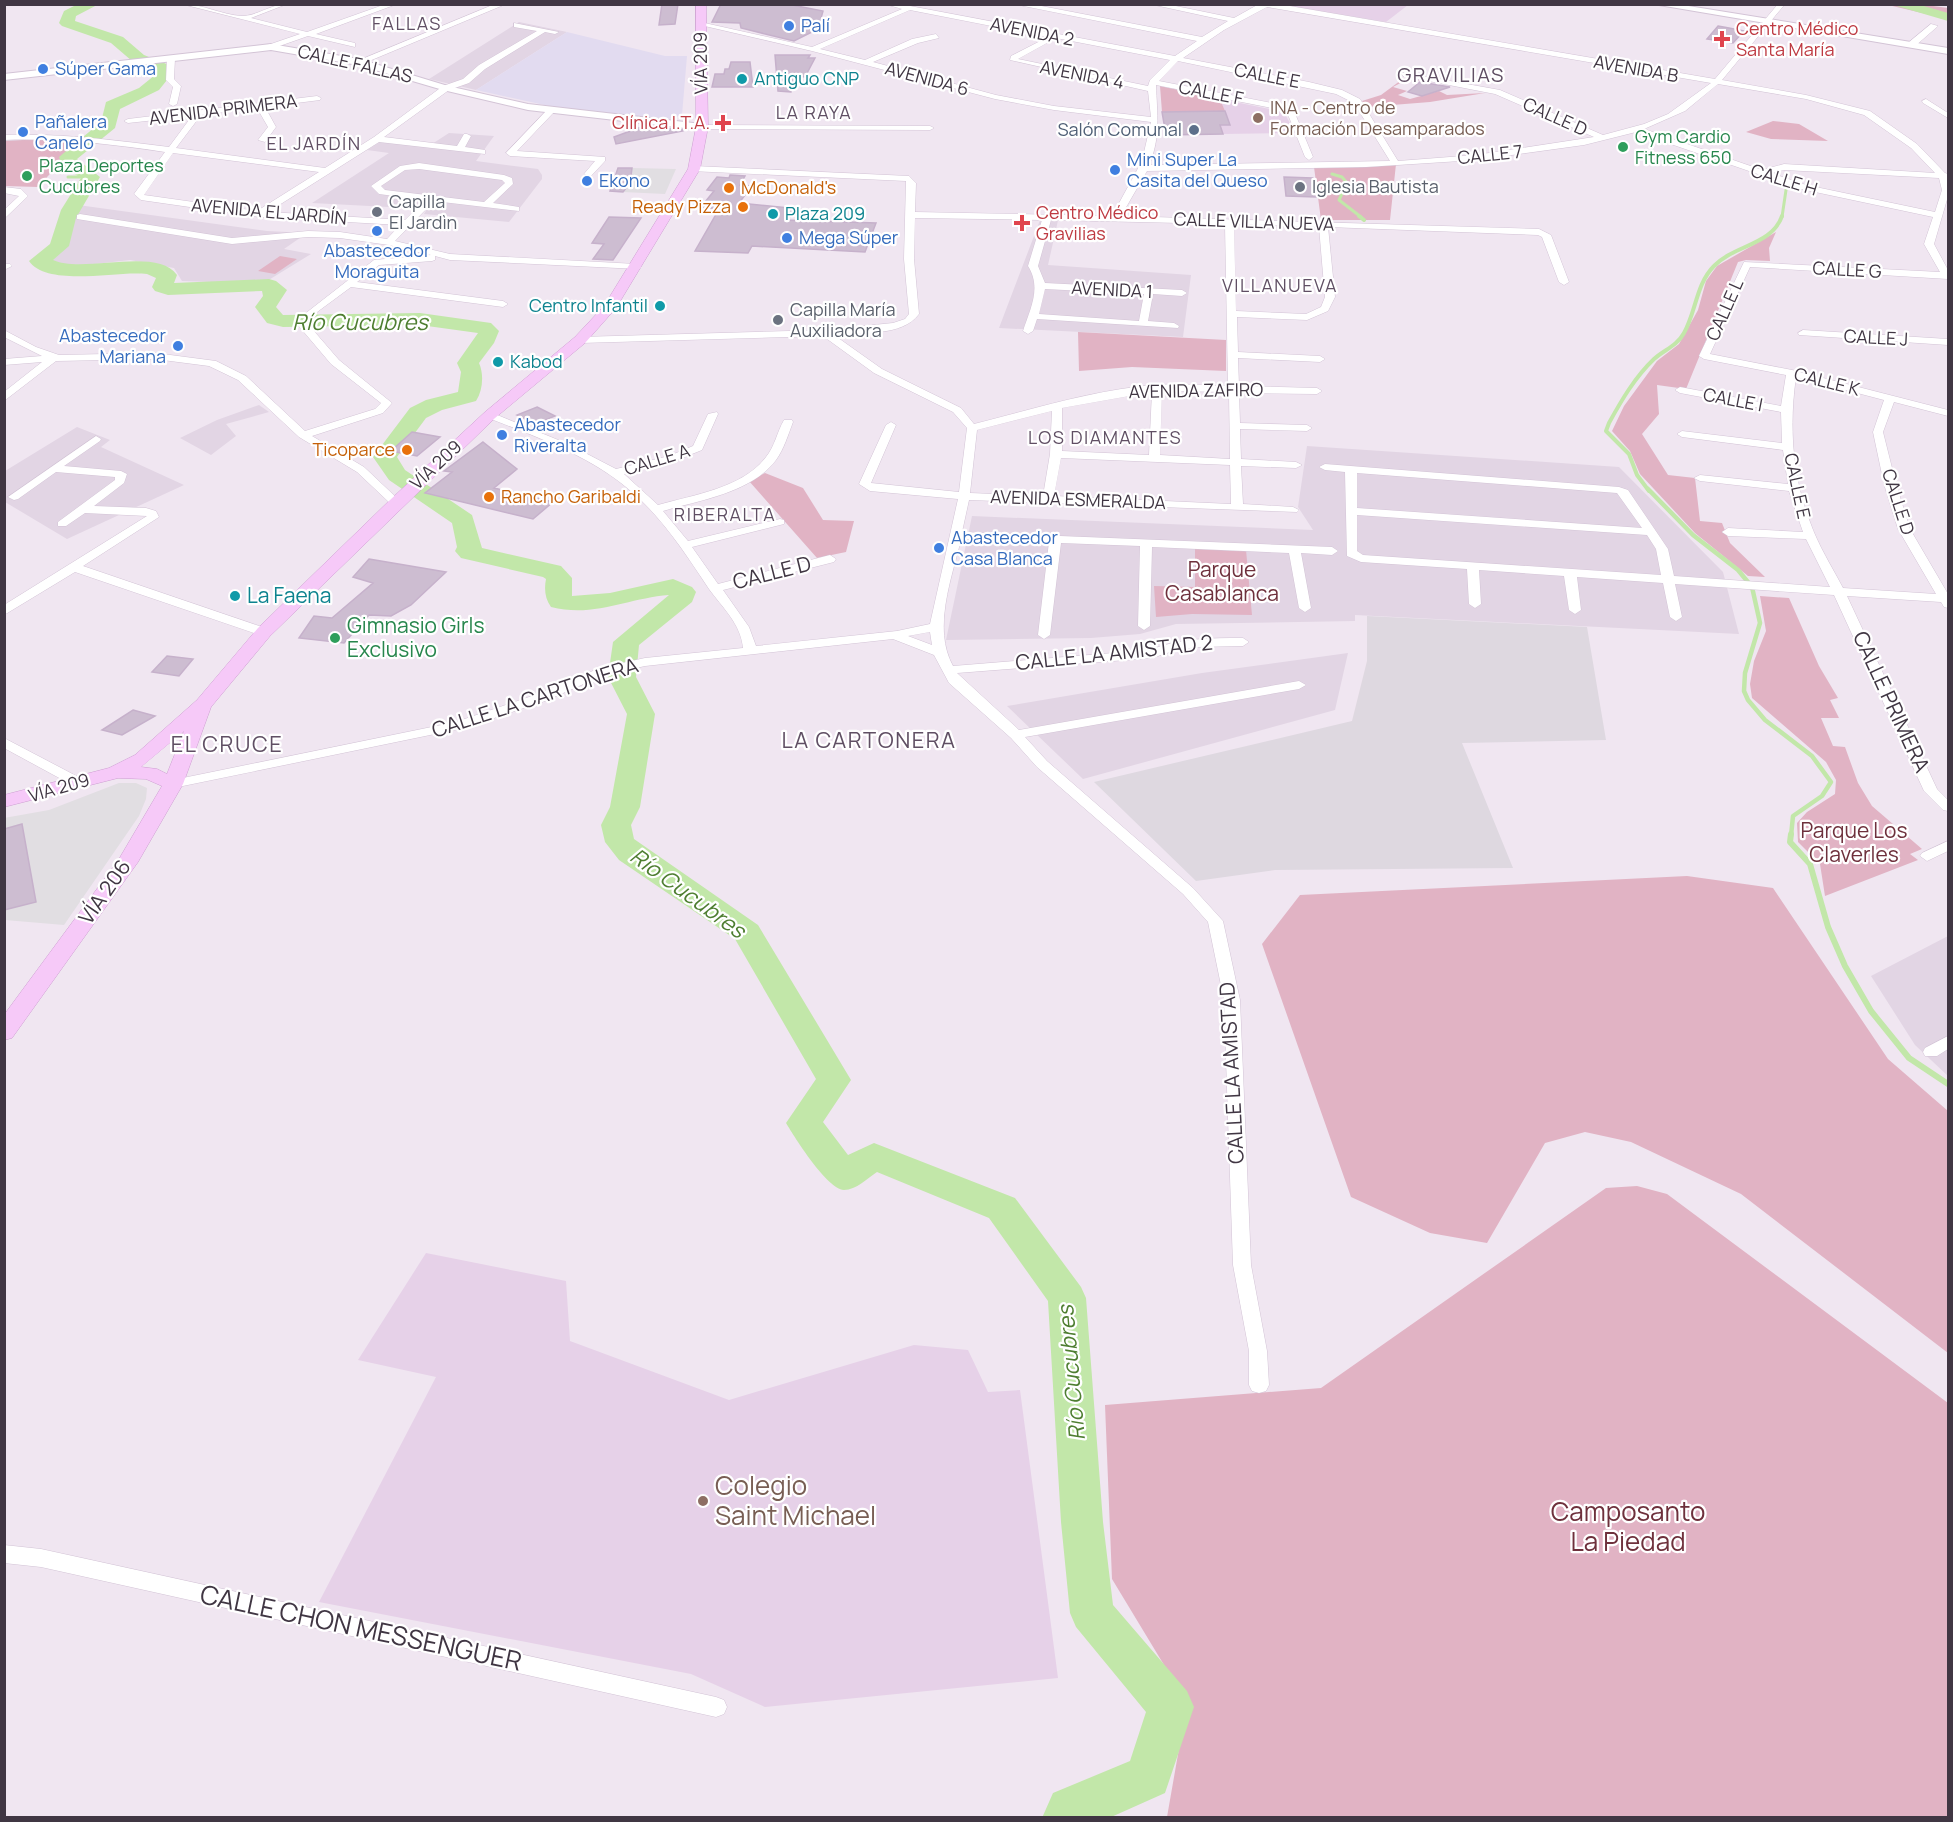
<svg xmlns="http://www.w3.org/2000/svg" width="1953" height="1822" font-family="Manrope,sans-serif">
<rect width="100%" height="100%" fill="#f0e6f1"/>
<path fill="#e2d5e4" d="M519,22L567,32L476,90L429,79Z
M449,133L494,136L476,161L538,169L542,175V179L509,222L424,214L427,209L312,203L389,153L367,150L386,138L432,144Z
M78,205L267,231L307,233L284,249L311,254L267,281L239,283L182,281L174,268L130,260L78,266H59L47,262L46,261L61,249L67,227Z
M1042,215L1059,216L1048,265L1191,275L1183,337L999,328Z
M259,405L269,412L226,424L236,436L211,455L180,438L217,420Z
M77,427L110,440L101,447L184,485L67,539L5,502V471Z
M1307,446L1619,467L1723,572L1739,634L1355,615V621L1176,624L1140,634L1091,638L946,640L972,516L1313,530L1298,507Z
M1348,653L1335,710L1083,779L1007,706L1202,673Z
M1948,936V1076L1915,1045L1871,976Z"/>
<path fill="#ded8e0" d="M1367,616L1587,627L1606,740L1462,743L1513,868L1275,870L1196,881L1094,782L1352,721L1367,661Z"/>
<path fill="#e6d1e8" d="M1283,5H1408L1386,22Z
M1220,99L1284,112L1295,133L1223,134L1220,125L1230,124Z
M426,1253L566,1281L570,1341L729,1400L914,1345L968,1350L988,1392L1020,1390L1058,1678L765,1707L691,1674L319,1602L436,1377L358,1360Z"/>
<path fill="#e2dbf0" d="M567,32L665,56H687L682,115L670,119L563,109L476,90Z"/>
<path fill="#e1b3c4" d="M1926,5L1948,8V19L1888,5Z
M1404,78L1421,81L1406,80L1393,87L1407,91L1398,95L1410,99L1439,91L1447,95L1485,93L1430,102L1367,107L1362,101L1381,95Z
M1160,86L1220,99L1225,111L1162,112Z
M1773,121L1799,124L1828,141L1771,139L1746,132Z
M57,138L85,140L60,160L58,165L38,187L5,186V141Z
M1396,164L1390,220H1321L1314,167Z
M1776,232L1769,248L1770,261L1746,260L1738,262L1686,389L1657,385L1659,414L1642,434L1668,475L1695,478L1700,521L1722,523L1730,543L1765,577L1748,576L1695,533L1640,474L1630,451L1612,431L1624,406L1657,361L1679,344L1698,310L1706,281L1717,266Z
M280,256L297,259L275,274L258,271Z
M1078,332L1226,340V371L1132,367L1079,371Z
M765,473L803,488L823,520L854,521L846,552L817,558L749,481Z
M1195,548L1246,550L1252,615L1192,614L1156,617L1154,586L1195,587Z
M1760,596L1789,598L1819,666L1838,698L1830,700L1839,718H1821L1833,746L1845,747L1858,783L1872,806L1922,849L1910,854L1918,860L1825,896L1820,864L1798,842L1797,823L1807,812L1835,794L1836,780L1826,762L1752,698L1750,684L1754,661L1766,631Z
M1687,876L1773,888L1888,1059L1948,1111V1353L1741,1194L1631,1142L1585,1132L1545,1143L1487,1243L1430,1233L1351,1197L1262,944L1300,895Z
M1637,1186L1667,1194L1948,1403V1817H1167L1187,1703L1112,1579L1105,1405L1321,1388L1606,1188Z"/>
<path fill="#e1dee2" d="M632,168L676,169L665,194L623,192L630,183Z
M119,783H136L147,788L146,799L139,816L64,925L5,920V910L35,902L22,825L5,829L4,818L49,810Z"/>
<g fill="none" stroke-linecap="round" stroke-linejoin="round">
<path stroke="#c2e7a9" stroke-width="3" d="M1332,174L1342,177L1347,183L1339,200L1361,217
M68,177H91
M1782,217L1786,190"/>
<path stroke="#c2e7a9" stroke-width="4" d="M1359,216L1364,220
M1649,491L1637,475L1629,454L1606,431L1609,423C1621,401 1635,377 1654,359C1664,350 1677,346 1684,333C1696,312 1696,284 1714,266C1734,245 1772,245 1782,216"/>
<path stroke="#c2e7a9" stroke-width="4.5" d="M1648,489L1693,535L1738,570L1752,587L1760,623L1745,673L1744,691L1748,700L1765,720L1812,756L1831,782L1822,796L1793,816L1791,836"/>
<path stroke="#c2e7a9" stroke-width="6" d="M1791,834L1790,842L1810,864L1828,927L1845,966L1871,1011L1909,1058L1948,1084"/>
<path fill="#c2e7a9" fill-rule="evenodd" d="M78,4H99L76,16L75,21L123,37L144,55L169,65L171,75L159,90L120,109L115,128L77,159L100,177L76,218L69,246L53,260C83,274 157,246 177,275L174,283L269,279L276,281L287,290L276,307L283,315L420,313L491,323L499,331L494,343L479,363C484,374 483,390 476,401L442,410L426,418L397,457L405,470L472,515L482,548L561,566L572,578V596L610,593L673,579L692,587L696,592L692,602L639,645L636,677L655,714L640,807L631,825L634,839L758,925L851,1080L823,1122L848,1155L874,1143L1015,1198L1081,1287L1086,1298L1103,1522L1113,1605L1187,1691L1194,1707L1165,1793L1109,1818H1042L1053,1793L1130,1761L1146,1712L1076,1627L1070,1613L1061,1522L1048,1301L989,1218L877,1172C868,1178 856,1190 844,1190C827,1189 795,1138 786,1123L816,1079L735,939L619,860L605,842L601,825L610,807L627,714L608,677L613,642L669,595C628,598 594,618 551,607C545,599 544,589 546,579L543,577L461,558L455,551L457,547L452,523L389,480L373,457L410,408L426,400L458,392L461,372L457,363L478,333L420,325L283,327L267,323L255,307L263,296L262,291L168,295L155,291L152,287L156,278L147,274C118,270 48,288 29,261L50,244L61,210L81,178L62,166L59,157L101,122L106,102L139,88L155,75V70L132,61L111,43L62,26L59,23L64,11Z
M1890,4H1917L1948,13V21Z"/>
</g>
<path fill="#cdbdd1" stroke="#c6b1cb" stroke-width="1.5" d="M662,4H678L675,24L659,25Z
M721,4H787L823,11L818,29L794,41L741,28L740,23L712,22Z
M1718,26L1729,28L1744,31L1733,43L1707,39Z
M775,55H810L808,58H815L805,77L796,76L791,92L778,91Z
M731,62H750L753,87H712L715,74H724L725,69H729Z
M1420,82L1450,87L1422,96L1408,92Z
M1225,111L1230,125H1220L1223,134L1166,135L1162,112Z
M644,126L683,130V131L616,144L614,137Z
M618,168H632L630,183L623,192L610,191Z
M730,175L745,176L740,185L752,186L739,203L800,209L786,220L876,223L865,252L752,246L748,253L695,251L719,209L701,207L714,191L707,190L717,177L729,178Z
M1284,177L1313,178L1316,197L1286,196Z
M609,217L641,218L613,260L593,259L604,244L592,243Z
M537,407L555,416L536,424L517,415Z
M412,432L440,437L417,456L391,451Z
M483,442L517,469L494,488L553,502L533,519L425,493L452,472L444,471Z
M369,559L446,572L411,605L391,616L369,615L344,643L299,638L314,616L332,618L373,583L353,577Z
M167,656L193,659L179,676L152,672Z
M133,710L155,716L122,735L102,730Z
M22,824L36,902L4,910V829Z"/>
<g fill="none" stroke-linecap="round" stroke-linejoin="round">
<g stroke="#d3c4d6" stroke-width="1">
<path id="minor" d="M182,4C203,4 222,15 242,16C257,16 271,4 287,4L251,18L307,32L386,4H397L316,34L355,43V47L308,36L271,49L268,45L300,34Z
M495,4H506L362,64L355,62Z
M885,4L910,6L1175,56L1197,41L1014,4H1031L1202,37L1228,21L1150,4H1166L1234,18L1259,4H1278L1715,79L1778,4H1785L1722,80L1806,95L1870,111L1917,144L1945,173L1948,174V196L1934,244L1948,270V279L1750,267L1710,354L1792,370L1948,410V416L1894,402L1883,432L1896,484L1910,529L1948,594V608L1944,607L1941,602L1847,596L1937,789L1948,800V811L1943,810L1924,791L1834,595L1675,584L1682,617L1676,621L1670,617L1663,583L1577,577L1581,610L1575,614L1569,610L1564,576L1479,570L1481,604L1475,608L1469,604L1467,569L1361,562L1347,556L1345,472L1325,470L1319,467L1325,464L1619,487L1628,490L1668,549L1674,576L1830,587L1806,539L1728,536L1722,532L1728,528L1803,532L1789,491L1700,481L1694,478L1700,475L1788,484L1783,450L1682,437L1677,434L1682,431L1782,443L1781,412L1680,393L1675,390L1680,387L1781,406L1786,375L1704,359L1699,356L1744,262L1940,272L1924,244L1933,217L1801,189L1636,132L1584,145L1476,160L1366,167L1147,171L1121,216L1539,229L1551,235L1569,282L1564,285L1559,282L1542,237L1538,235L1328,227L1335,297L1328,311L1307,320L1237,317L1238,352L1320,356L1325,359L1320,362L1238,358L1239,386L1317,388L1322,391L1317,394L1239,393L1240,423L1307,425L1312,428L1307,431L1240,429L1241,459L1296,462L1302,465L1296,468L1241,466L1243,504L1293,507L1299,510L1297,512L969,500L962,532L1332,547L1338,551L1332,555L1301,553L1311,608L1305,612L1299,608L1289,553L1152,547L1150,626L1144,630L1138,626L1140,546L1061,543L1050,635L1044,639L1038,635L1049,542L961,539C952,578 932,628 953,666L1150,650C1180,638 1211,638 1243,638L1249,642L1243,646L1197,647L1176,650L1152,658L957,673L1019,730L1299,681L1306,685L1299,689L1025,737L1047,761L1193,888L1223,921L1240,1000L1251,1265L1267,1351L1269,1385L1266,1391L1259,1393L1252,1391L1249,1385V1351L1233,1265L1224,1000L1208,922L1183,894L1037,767L1011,738L949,683L934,655L893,639L645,666L604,675L545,701L464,728L173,788L166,784L173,780L456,722L535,695L600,668L645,658L743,648C741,624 722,607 709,589C685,553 661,515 626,487C586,454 534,436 486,417L485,415L490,412L568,444L616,469L669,456L693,446L708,414L717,412L718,414L702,450L677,460L624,474L658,505C693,495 743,488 766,457C775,446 777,432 784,420H792L793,422C788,435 784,449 776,460C751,493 700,500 663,511L688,541L780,519L784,520V524L692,547L718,584L830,555L836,559L834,562L723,590L749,627L756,646L897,631L930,624L958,499L870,491L859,484L886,425L891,422L896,425L871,483L959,492L967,428L953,412L874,373L823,336L580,343L575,340L580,337L825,330L893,323L905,319L909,314L904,259L906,181L691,171V167L694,166L909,176L916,183L915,212L1112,216L1142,161L1151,122L1054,110L995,99L812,51L696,24L700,22L812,47L902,9ZM1267,7L1711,83L1668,114L1644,124L1603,135L1500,90L1400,72L1403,76L1495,94L1594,137L1476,155L1398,161L1360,99L1342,90L1309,82L1183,58L1224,30ZM910,10L1048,37L1011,56L1010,60L1148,91L1151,117L1054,106L996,95L873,62L918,43L939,38L936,34L912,39L865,60L820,49ZM1056,38L1170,60L1150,80L1148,86L1018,59ZM1178,61L1336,94L1354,103L1390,161L1149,165C1161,137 1157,114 1156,85L1282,110L1287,112L1305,157L1309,160L1313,157L1294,111L1287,106L1159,81ZM1718,84L1806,99L1864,115L1911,148L1935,173L1784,164L1762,170L1644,129L1685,111ZM1784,170L1939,178L1942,190L1935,212L1806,185L1771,173ZM915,218L1042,220L1028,266C1042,288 1030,309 1023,331L1028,334L1033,331L1037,319L1178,328L1179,326L1174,323L1148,321L1153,294L1182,296L1187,293L1182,290L1045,283L1038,266L1051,220L1225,224L1228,386C1204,386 1179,383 1155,385C1093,390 1034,409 974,424L961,408L882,369L834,335C861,332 902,337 919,314L914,259ZM1234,224L1319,227L1325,297L1321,307L1306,314L1236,311ZM1045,289L1144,294L1139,321L1039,314ZM1796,377L1884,400L1873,432L1884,484L1898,529L1936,594L1843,588C1832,567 1818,545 1810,522C1792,476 1789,425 1796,377ZM1162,391L1229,392L1230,459L1160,455ZM1152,392L1149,455L1062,451V408ZM1052,411L1050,454L1043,496L970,493L977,430ZM1061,458L1230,465L1231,504L1054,496ZM1357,473L1617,493L1642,528L1357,508ZM1357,515L1647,535L1656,549L1661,575L1363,555L1357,551ZM930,632L932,645L908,636Z
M514,23L559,32L555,34L545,32L485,69L469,83L449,90L384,137L457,146L464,134H467L471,136L465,147L485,150V154L379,142L268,212L405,220L425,200L379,194L371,186L400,166L419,163L504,175L512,178L513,184L493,203L519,207V211L434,201L395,241L450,254L636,264L641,267L639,269L450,260L435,256V260L432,261L379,265L357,282L503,301L508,304L503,307L351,287L309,318L304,315L306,313L374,260L431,255L389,245L340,238L308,237L232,244L77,219V215L80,214L232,238L308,231L340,232L387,239L400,225L259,217L141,200L134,194L165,152C111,144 59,138 4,140V135C60,133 113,140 169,147L192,116L128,123L124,121L128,119L317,96L321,98L320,100L265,107L276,127L265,142L258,140L268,127L257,108L201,115L176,148L325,168L374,137L443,86L463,79L479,65L537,31L514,27ZM173,153L319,172L257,211L144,195ZM419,169L502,180L505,183L484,202L385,190L381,186L405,170Z
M1931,24L1938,26L1914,47H1908V43Z
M171,56L175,58L174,79L181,86L177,104L173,106L169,104L173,87L166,80L167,58Z
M1926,99L1948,113V118L1923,103L1922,101Z
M548,109L555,111L517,151L605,157V161L591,176L584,174L595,161L510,156L506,153Z
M702,125L930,126L934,128L930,130L699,129L698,127Z
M4,187L21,189L28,196L4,219V210L19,196L4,193Z
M4,264H10L12,266L4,270Z
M303,322L307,323L339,360L392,403L383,413L312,436L364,467L400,501V505H392L357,472L299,437L238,380L209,366L155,359L56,361L4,401V392L42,362L4,365V359L42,356L4,337V330L36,347L59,355L155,353L216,361L246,376L305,431L375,409L381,403L331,364L298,325Z
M1803,330L1948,339V345L1799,335L1798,333Z
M96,436L101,439L100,441L64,466L121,471L127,474L124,483L94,506L146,508L156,511L159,517L83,566L268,629V635H260L75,572L4,615V605L147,516L85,513L66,526H58V522L115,480V477L56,472L18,499L14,500L8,497Z
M4,738L84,780L86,783L79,787L74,786L4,748Z
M1948,841V851L1927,861L1920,856L1922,853Z
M1948,1036V1049L1937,1056H1925L1923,1052L1925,1048Z
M4,1545L41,1549L716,1697L724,1700L727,1707L724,1714L716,1717L41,1567L4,1563Z"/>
</g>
<g stroke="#d3c4d6" stroke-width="2">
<path id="tertiary" d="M1653,4H1676L1948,48V54Z
M271,44L359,59L448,86L528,104L702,124L707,127L702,130L528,110L443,90L358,65L271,50L4,80V74Z"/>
</g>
<g stroke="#ce9fd2" stroke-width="1">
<path id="secondary" d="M696,4H706L708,127L700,169L616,308L585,343L495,418L270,636L211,707L183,784L138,862L12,1038L4,1040V1015L119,859L162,786L146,779L118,778L4,807V795L109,768L135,755L197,700L258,628L390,500L485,412L575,337L604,306L688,169L696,127ZM184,731L167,774L157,769L141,767Z"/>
</g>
<use href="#minor" fill="#fff" fill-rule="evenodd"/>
<use href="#tertiary" fill="#fff" fill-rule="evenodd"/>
<use href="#secondary" fill="#f6c9f8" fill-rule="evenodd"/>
</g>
<g fill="#3f7fe0" stroke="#fff" stroke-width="2">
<circle cx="789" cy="26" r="6"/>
<circle cx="43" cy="69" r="6"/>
<circle cx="23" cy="132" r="6"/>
<circle cx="1115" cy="170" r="6"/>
<circle cx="587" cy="181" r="6"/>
<circle cx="377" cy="231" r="6"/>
<circle cx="787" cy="238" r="6"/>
<circle cx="178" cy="346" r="6"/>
<circle cx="502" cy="435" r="6"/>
<circle cx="939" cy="548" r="6"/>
</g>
<g fill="#e0444e" stroke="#fff" stroke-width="2">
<path d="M1719 30h6v6h6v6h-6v6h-6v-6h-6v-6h6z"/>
<path d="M720 114h6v6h6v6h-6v6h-6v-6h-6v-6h6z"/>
<path d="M1019 214h6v6h6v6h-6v6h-6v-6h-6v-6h6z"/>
</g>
<g fill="#0f9aa8" stroke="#fff" stroke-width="2">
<circle cx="742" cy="79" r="6"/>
<circle cx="773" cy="214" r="6"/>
<circle cx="660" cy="306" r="6"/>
<circle cx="498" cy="362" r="6"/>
<circle cx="235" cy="596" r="6"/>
</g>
<g fill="#8d6e63" stroke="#fff" stroke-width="2">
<circle cx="1258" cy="118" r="6"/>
<circle cx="703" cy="1501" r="6"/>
</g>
<circle fill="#5c6f8a" stroke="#fff" stroke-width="2" cx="1194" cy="130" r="6"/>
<g fill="#2e9e5b" stroke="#fff" stroke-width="2">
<circle cx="1623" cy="147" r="6"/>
<circle cx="27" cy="176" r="6"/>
<circle cx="335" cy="638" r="6"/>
</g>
<g fill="#6b7280" stroke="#fff" stroke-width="2">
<circle cx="1300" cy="187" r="6"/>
<circle cx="377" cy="212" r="6"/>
<circle cx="778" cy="320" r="6"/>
</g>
<g fill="#e8710a" stroke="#fff" stroke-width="2">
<circle cx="729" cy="188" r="6"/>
<circle cx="743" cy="207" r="6"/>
<circle cx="407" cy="450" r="6"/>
<circle cx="489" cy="497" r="6"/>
</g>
<g text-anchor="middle" stroke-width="4.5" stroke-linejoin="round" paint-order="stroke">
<g font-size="18" letter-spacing="1.5" fill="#604f64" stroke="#fff">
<text x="407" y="30">FALLAS</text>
<text x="814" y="119">LA RAYA</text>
<text x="314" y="150">EL JARDÍN</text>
<text x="1280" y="292">VILLANUEVA</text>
<text x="1105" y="444">LOS DIAMANTES</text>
<text x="725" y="521">RIBERALTA</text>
</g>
<g font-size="18" fill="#366cbe" stroke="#fff" text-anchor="start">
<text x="801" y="32">Palí</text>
<text x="55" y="75">Súper Gama</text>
<text x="35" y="128">Pañalera<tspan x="35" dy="21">Canelo</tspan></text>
<text x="1127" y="166">Mini Super La<tspan x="1127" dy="21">Casita del Queso</tspan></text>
<text x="599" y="187">Ekono</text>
<text x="799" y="244">Mega Súper</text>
<text x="377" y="257" text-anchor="middle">Abastecedor<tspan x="377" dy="21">Moraguita</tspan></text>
<text x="166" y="342" text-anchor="end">Abastecedor<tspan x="166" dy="21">Mariana</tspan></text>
<text x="514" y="431">Abastecedor<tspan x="514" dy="21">Riveralta</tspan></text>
<text x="951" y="544">Abastecedor<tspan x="951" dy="21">Casa Blanca</tspan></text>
</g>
<g font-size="18" fill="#be3a42" stroke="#fff" text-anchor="start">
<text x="1736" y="35">Centro Médico<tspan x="1736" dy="21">Santa María</tspan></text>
<text x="710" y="129" text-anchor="end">Clínica I.T.A.</text>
<text x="1036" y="219">Centro Médico<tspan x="1036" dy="21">Gravilias</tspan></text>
</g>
<g font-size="18" fill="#403643" stroke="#fff">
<text transform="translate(1032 32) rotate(11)" y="6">AVENIDA 2</text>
<text transform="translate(701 63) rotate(-91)" y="6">VÍA 209</text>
<text transform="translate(355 64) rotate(13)" y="6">CALLE FALLAS</text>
<text transform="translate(1636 69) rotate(10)" y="6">AVENIDA B</text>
<text transform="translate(1082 75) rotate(11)" y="6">AVENIDA 4</text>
<text transform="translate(1267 76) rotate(11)" y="6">CALLE E</text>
<text transform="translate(927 79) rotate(15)" y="6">AVENIDA 6</text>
<text transform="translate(1211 93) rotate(11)" y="6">CALLE F</text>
<text transform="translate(223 110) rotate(-7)" y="6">AVENIDA PRIMERA</text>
<text transform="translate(1555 117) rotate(24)" y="6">CALLE D</text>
<text transform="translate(1490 155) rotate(-6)" y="6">CALLE 7</text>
<text transform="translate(1784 180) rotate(17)" y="6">CALLE H</text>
<text transform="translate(269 212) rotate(5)" y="6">AVENIDA EL JARDÍN</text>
<text transform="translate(1254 222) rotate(2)" y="6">CALLE VILLA NUEVA</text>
<text transform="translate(1847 270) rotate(3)" y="6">CALLE G</text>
<text transform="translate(1112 290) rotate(3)" y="6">AVENIDA 1</text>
<text transform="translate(1725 310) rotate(-66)" y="6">CALLE L</text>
<text transform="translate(1876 338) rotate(3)" y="6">CALLE J</text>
<text transform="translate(1827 382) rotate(14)" y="6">CALLE K</text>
<text transform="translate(1196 391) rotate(-1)" y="6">AVENIDA ZAFIRO</text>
<text transform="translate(1733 400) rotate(11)" y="6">CALLE I</text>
<text transform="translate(657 460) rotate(-17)" y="6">CALLE A</text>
<text transform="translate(436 465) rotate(-43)" y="6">VÍA 209</text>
<text transform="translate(1797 486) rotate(78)" y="6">CALLE E</text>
<text transform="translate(1078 500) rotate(2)" y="6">AVENIDA ESMERALDA</text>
<text transform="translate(1898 502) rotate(72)" y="6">CALLE D</text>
<text transform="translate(59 788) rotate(-16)" y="6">VÍA 209</text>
</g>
<g font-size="18" fill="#0d838f" stroke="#fff" text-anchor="start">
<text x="754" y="85">Antiguo CNP</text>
<text x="785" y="220">Plaza 209</text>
<text x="648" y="312" text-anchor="end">Centro Infantil</text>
<text x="510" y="368">Kabod</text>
</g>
<g font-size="18" fill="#785e54" stroke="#fff" text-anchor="start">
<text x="1270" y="114">INA - Centro de<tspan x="1270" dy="21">Formación Desamparados</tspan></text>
</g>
<g font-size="18" fill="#4e5e75" stroke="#fff" text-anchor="end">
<text x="1182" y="136">Salón Comunal</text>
</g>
<g font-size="18" fill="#27864d" stroke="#fff" text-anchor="start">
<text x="1635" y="143">Gym Cardio<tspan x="1635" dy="21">Fitness 650</tspan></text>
<text x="39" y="172">Plaza Deportes<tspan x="39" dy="21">Cucubres</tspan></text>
</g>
<g font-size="18" fill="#5b616d" stroke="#fff" text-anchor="start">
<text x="1312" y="193">Iglesia Bautista</text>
<text x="389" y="208">Capilla<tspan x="389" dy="21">El Jardìn</tspan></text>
<text x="790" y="316">Capilla María<tspan x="790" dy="21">Auxiliadora</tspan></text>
</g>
<g font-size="18" fill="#c56008" stroke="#fff" text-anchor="start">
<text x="741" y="194">McDonald's</text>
<text x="731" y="213" text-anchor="end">Ready Pizza</text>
<text x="395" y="456" text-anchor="end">Ticoparce</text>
<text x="501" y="503">Rancho Garibaldi</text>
</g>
<g font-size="20" letter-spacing="1.5" fill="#604f64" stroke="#fff">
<text x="1451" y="82">GRAVILIAS</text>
</g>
<g font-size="21" fill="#6e303c" stroke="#fff">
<text x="1222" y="577">Parque<tspan x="1222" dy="24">Casablanca</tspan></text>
<text x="1854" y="838">Parque Los<tspan x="1854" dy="24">Claverles</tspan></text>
</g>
<g font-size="21" fill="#403643" stroke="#fff">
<text transform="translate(772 573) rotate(-14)" y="7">CALLE D</text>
<text transform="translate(1114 653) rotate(-6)" y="7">CALLE LA AMISTAD 2</text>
<text transform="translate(535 698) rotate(-18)" y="7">CALLE LA CARTONERA</text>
<text transform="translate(1891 702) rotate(65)" y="7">CALLE PRIMERA</text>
<text transform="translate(105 892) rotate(-55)" y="7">VÍA 206</text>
<text transform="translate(1232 1073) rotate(-93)" y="7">CALLE LA AMISTAD</text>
</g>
<g font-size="21" fill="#0d838f" stroke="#fff" text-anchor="start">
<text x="247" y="603">La Faena</text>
</g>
<g font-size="21" fill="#27864d" stroke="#fff" text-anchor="start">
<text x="347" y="633">Gimnasio Girls<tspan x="347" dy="24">Exclusivo</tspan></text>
</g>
<g font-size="22" font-style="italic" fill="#4e7e31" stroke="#fff">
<text x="360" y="330">Río Cucubres</text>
<text transform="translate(688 893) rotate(36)" y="8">Río Cucubres</text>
<text transform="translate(1071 1373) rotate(-95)" y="8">Río Cucubres</text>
</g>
<g font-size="22" letter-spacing="1.5" fill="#604f64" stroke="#fff">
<text x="869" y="748">LA CARTONERA</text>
<text x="227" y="752">EL CRUCE</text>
</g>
<g font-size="26" fill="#785e54" stroke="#fff" text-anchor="start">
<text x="715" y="1495">Colegio<tspan x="715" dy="30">Saint Michael</tspan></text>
</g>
<g font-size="26" fill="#6e303c" stroke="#fff">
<text x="1628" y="1521">Camposanto<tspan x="1628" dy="30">La Piedad</tspan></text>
</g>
<g font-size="26" fill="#403643" stroke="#fff">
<text transform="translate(361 1628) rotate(12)" y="9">CALLE CHON MESSENGUER</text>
</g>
</g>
<rect width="1953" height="1822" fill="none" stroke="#403643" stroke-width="12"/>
</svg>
